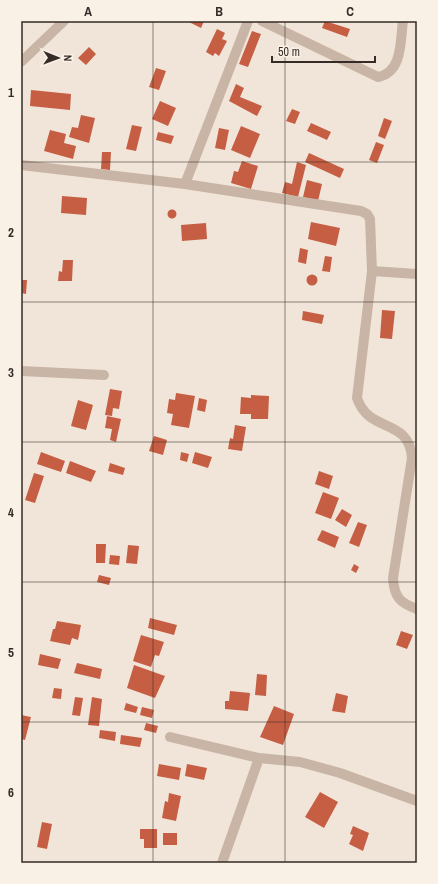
<svg xmlns="http://www.w3.org/2000/svg" width="438" height="884" font-family="'Archivo Narrow',sans-serif">
<rect width="100%" height="100%" fill="#f1e5da"/>
<path fill="#c65e43" d="M187,21H204L201,28Z
M325,21L350,29L347,37L322,28Z
M217,29L225,33L222,39L227,41L219,56L215,53L213,56L206,52Z
M252,31L261,34L248,67L239,64Z
M89,47L96,54L86,65L78,58Z
M156,68L166,71L159,90L149,87Z
M236,84L244,88L240,97L262,106L257,116L229,101Z
M31,90L71,94L70,110L30,106Z
M160,101L176,108L168,126L152,119Z
M292,109L300,112L295,124L286,121Z
M81,115L95,118L89,143L69,137L72,127L78,128Z
M384,118L392,121L385,139L378,136Z
M311,123L331,132L327,140L307,131Z
M132,125L142,127L136,151L126,149Z
M241,126L260,134L250,158L231,150Z
M219,128L229,130L225,150L215,148Z
M50,130L66,134L64,143L76,146L73,159L44,151Z
M158,132L174,136L171,144L156,140Z
M376,142L384,145L377,163L369,160Z
M102,152H111L110,170L101,169Z
M309,153L344,169L340,178L305,162Z
M242,161L258,166L251,189L231,183L234,171L238,172Z
M297,162L306,165L298,197L282,193L285,182L292,184Z
M307,180L322,184L318,201L303,197Z
M62,196L87,198L86,215L61,213Z
M167.5 214a4.5 4.5 0 1 1 9 0a4.5 4.5 0 1 1-9 0Z
M311,222L340,228L336,246L308,239Z
M206,223L207,239L182,241L181,225Z
M300,248L308,250L306,264L298,262Z
M325,256L332,257L330,272L322,271Z
M63,260H73L72,281H58L59,271L62,272Z
M306.5 280a5.5 5.5 0 1 1 11 0a5.5 5.5 0 1 1-11 0Z
M21,280H27L26,294L21,293Z
M382,310L395,311L392,339L380,338Z
M303,311L324,315L322,324L302,320Z
M110,389L122,391L119,409L113,408L112,416L105,415Z
M176,393L195,396L189,428L171,425L173,414L167,413L169,399L175,400Z
M251,395L269,396L268,419H251V414H240L241,397L251,398Z
M199,398L207,400L205,412L197,410Z
M78,400L93,405L86,430L71,426Z
M107,416L121,419L116,442L110,440L112,429L105,428Z
M235,425L246,427L242,451L228,449L230,438L233,439Z
M154,436L167,440L163,455L149,451Z
M41,452L65,461L61,472L37,464Z
M181,452L189,454L187,462L180,460Z
M195,452L212,457L208,468L192,463Z
M70,461L96,471L91,482L66,473Z
M110,463L125,468L123,475L108,471Z
M319,471L333,476L329,489L315,484Z
M34,473L44,476L35,503L25,500Z
M323,492L339,498L331,519L315,513Z
M342,509L352,515L346,527L335,520Z
M358,522L367,525L359,547L349,543Z
M322,530L339,537L335,548L317,540Z
M96,544H106L105,563H96Z
M128,545L139,546L137,564L126,563Z
M110,555L120,556L119,565L109,564Z
M354,564L359,567L356,573L351,570Z
M99,575L111,578L109,585L97,582Z
M150,618L177,625L174,635L148,628Z
M57,621L81,625L78,640L72,638L70,645L50,641L53,629H55Z
M401,631L413,635L407,649L396,645Z
M141,635L164,642L159,656L155,655L151,667L133,661Z
M40,654L61,659L58,669L38,665Z
M77,663L102,669L100,679L74,673Z
M134,665L165,676L155,698L127,688Z
M257,674L267,675L266,696L255,695Z
M54,688L62,689L61,699L52,698Z
M230,691L250,693L248,711L225,709V701H229Z
M336,693L348,696L345,713L332,711Z
M75,697L83,698L80,716L72,715Z
M92,697L102,699L99,726L88,725Z
M126,703L138,707L136,713L124,710Z
M274,706L294,714L283,745L260,737Z
M142,707L154,710L152,718L140,715Z
M21,715L31,717L25,740L21,739Z
M146,723L158,726L156,733L144,730Z
M100,730L116,732L115,741L99,738Z
M121,735L142,738L140,747L120,744Z
M159,764L181,768L179,780L157,776Z
M187,764L207,768L204,780L185,776Z
M320,792L338,802L324,828L305,817Z
M169,793L181,796L176,821L162,818L165,801L168,802Z
M42,822L52,824L47,849L37,847Z
M353,826L369,833L363,851L349,844L353,835L350,834Z
M140,829H157V848H144V839H140Z
M163,833H177V845H163Z"/>
<g fill="none" stroke-linecap="round" stroke-linejoin="round">
<path stroke="#c9b5a6" stroke-width="10" d="M262,21L378,77C403,72 400,41 403,21
M21,62L64,21
M21,165L185,184L361,211L367,214L370,219L372,271L357,398C369,434 409,417 412,458L393,578C394,597 400,603 417,609
M185,184L248,21
M372,271L417,274
M21,371L104,375
M170,737L259,758L300,762L340,773L417,801
M222,863L259,758"/>
</g>
<path fill="none" stroke="#352b27" stroke-width="1" stroke-opacity="0.55" d="M153,21V863M285,21V863M21,162H417M21,302H417M21,442H417M21,582H417M21,722H417"/>
<rect width="438" height="884" fill="none" stroke="#f9f0e6" stroke-width="44"/>
<g transform="translate(58 58) rotate(91)" stroke="#f9f0e6" stroke-width="3" paint-order="stroke">
<path d="M0-3L7 15L0 10L-7 15Z" fill="#352b27"/>
<text y="-6" font-size="11" font-weight="bold" text-anchor="middle" fill="#352b27">N</text>
</g>
<path d="M272 56v6h103v-6" fill="none" stroke="#352b27" stroke-width="2"/>
<text x="278" y="56" font-size="12" fill="#352b27" stroke="#f9f0e6" stroke-width="3" paint-order="stroke">50 m</text>
<rect x="22" y="22" width="394" height="840" fill="none" stroke="#352b27" stroke-width="1.5"/>
<g font-size="13" text-anchor="middle" font-weight="bold" fill="#352b27">
<text x="88" y="16">A</text>
<text x="219" y="16">B</text>
<text x="350" y="16">C</text>
<text x="11" y="97">1</text>
<text x="11" y="237">2</text>
<text x="11" y="377">3</text>
<text x="11" y="517">4</text>
<text x="11" y="657">5</text>
<text x="11" y="797">6</text>
</g>
</svg>
